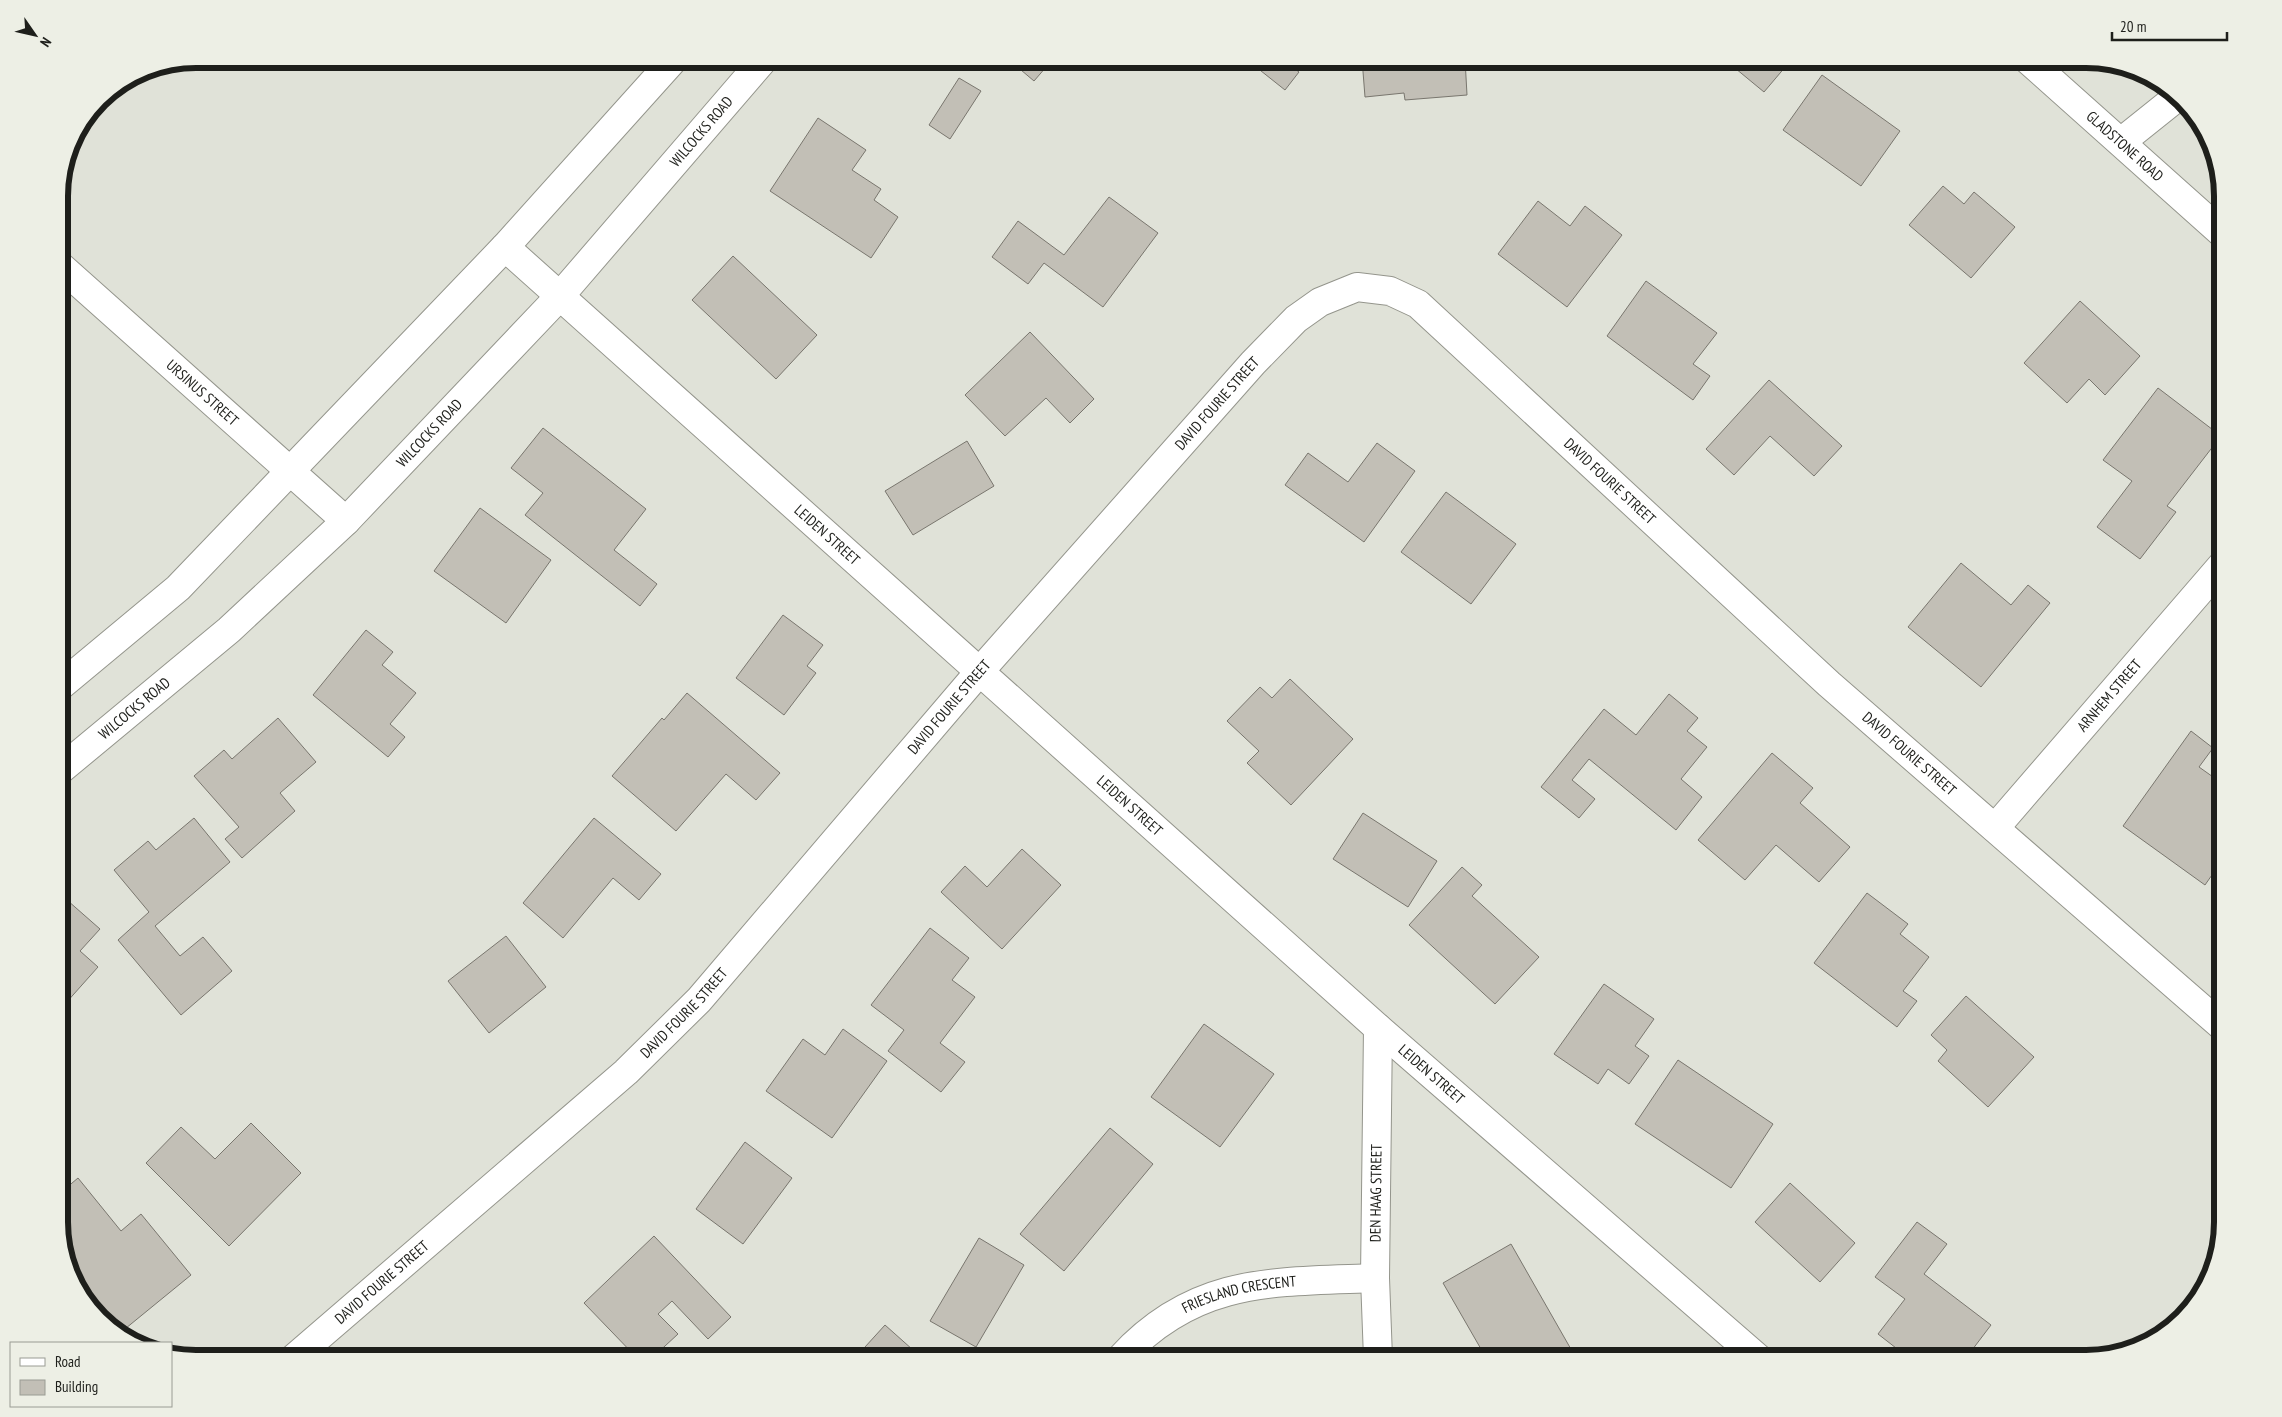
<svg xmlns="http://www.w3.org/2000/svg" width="2282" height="1417" font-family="'PT Sans Narrow',sans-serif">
<rect width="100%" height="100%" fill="#e0e2d8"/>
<path fill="#c2bfb6" stroke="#79766e" d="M1008,59H1053L1034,81Z
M1246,59H1282L1299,72L1285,90Z
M1362,59H1465L1467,95L1405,100L1404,93L1365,97Z
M1724,59H1792L1764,92Z
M1822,75L1900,131L1861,186L1783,130Z
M959,78L981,91L950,139L929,125Z
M818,118L866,150L852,170L881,189L874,200L898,217L871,258L770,191Z
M1943,186L1964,204L1974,192L2015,227L1971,278L1909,225Z
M1109,197L1158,233L1103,307L1044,263L1028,284L992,257L1018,221L1064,255Z
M1538,201L1570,226L1585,206L1622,235L1567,307L1498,254Z
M733,256L817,335L776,379L692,300Z
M1646,281L1717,333L1693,364L1710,376L1693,400L1607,336Z
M2080,301L2140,356L2105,395L2089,379L2067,403L2024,363Z
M1030,332L1094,399L1070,423L1046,398L1005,436L965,395Z
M1769,380L1842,446L1814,476L1770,436L1734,475L1706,449Z
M2158,388L2221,436L2167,506L2176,512L2140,559L2097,527L2132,481L2103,460Z
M543,428L646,509L614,550L657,584L640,606L525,515L543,493L511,468Z
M967,441L994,486L913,535L885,491Z
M1377,443L1415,471L1364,542L1285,485L1308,453L1348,482Z
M1446,492L1516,544L1471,604L1401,552Z
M480,508L551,560L506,623L434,571Z
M1961,563L2011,605L2028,585L2050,603L1981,687L1908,627Z
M783,615L823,645L807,666L816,673L784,715L736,678Z
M366,630L393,652L382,665L416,693L390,724L405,737L388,757L313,695Z
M1290,679L1353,739L1291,805L1247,763L1259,751L1227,721L1260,687L1272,698Z
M687,693L780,773L756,800L726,774L676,831L612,776L662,718L664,720Z
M1669,694L1698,718L1687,731L1707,747L1681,779L1702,797L1676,830L1589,759L1572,780L1595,799L1579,818L1541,787L1604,709L1636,735Z
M278,718L316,762L280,793L295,811L242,858L225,839L239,827L194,776L224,750L232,759Z
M2191,731L2213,748L2199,767L2223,784V859L2205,885L2123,826Z
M1772,753L1813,788L1800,803L1850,847L1819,882L1776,845L1745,880L1698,840Z
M1363,813L1437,861L1408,907L1333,859Z
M194,818L230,862L155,926L180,956L203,937L232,971L181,1015L118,940L149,912L114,870L148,841L156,850Z
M594,818L661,874L639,900L613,878L563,938L523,903Z
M1022,849L1061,885L1002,949L941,892L965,866L987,887Z
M1462,867L1482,885L1472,896L1539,957L1495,1004L1409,925Z
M59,893L100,929L80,951L98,967L65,1004L59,999Z
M1867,893L1908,924L1900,934L1929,957L1903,991L1917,1001L1897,1027L1814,963Z
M930,928L969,958L952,980L975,997L940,1043L965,1062L941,1092L888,1051L904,1030L871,1005Z
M506,936L546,987L489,1033L448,981Z
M1604,984L1654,1019L1635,1046L1649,1056L1629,1084L1608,1069L1598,1084L1554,1054Z
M1966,996L2034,1057L1988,1107L1938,1061L1947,1050L1931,1035Z
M1204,1024L1274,1074L1220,1147L1151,1097Z
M843,1029L887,1061L832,1138L766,1091L803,1039L825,1055Z
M1678,1060L1773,1124L1731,1188L1635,1124Z
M251,1123L301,1173L229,1246L146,1163L181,1127L215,1159Z
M1110,1128L1153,1164L1064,1271L1020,1234Z
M745,1142L792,1178L743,1244L696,1209Z
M78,1178L121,1231L141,1214L191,1275L120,1333L77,1288L59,1230V1194Z
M1790,1183L1855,1243L1820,1282L1755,1222Z
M1917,1222L1947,1244L1924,1274L1991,1325L1966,1358H1925L1911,1348L1905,1355L1878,1334L1905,1299L1875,1277Z
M654,1236L731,1317L708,1339L672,1301L658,1314L678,1334L652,1358H637L584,1303Z
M979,1238L1024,1265L976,1347L930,1321Z
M1511,1244L1576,1358H1482L1485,1356L1443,1283Z
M885,1325L922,1358H855Z"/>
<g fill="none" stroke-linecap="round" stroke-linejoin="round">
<g stroke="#94958c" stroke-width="30">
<g id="minor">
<path id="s1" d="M2027,59L2223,234"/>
<path d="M2121,142L2176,98"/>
<path id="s2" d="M505,247L1378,1028L1758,1358"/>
<path id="s3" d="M59,265L346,521"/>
<path d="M59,687L178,588L505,247L674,59"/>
<path id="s4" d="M59,771L229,630L346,521L559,297L764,59"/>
<path id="s5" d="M1995,828L2223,564"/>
<path id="s6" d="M294,1358L626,1072L699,1000L980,671L1253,363L1296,319L1320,302L1357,287L1390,291L1418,304L1829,684L2223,1027"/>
<path id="s7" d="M1121,1358C1195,1277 1275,1282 1375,1278"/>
<path id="s8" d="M1378,1358L1375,1278L1378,1028"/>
</g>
</g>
<use href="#minor" stroke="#fff" stroke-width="28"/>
</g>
<g text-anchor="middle" stroke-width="5" stroke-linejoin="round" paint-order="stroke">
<g font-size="15" fill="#1e1f1b" stroke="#edefe5">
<text dy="5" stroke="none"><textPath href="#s4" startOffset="908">WILCOCKS ROAD</textPath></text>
<text dy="5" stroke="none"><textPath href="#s1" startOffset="131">GLADSTONE ROAD</textPath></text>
<text dy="5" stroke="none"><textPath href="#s3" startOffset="192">URSINUS STREET</textPath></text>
<text dy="5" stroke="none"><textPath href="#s6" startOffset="1331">DAVID FOURIE STREET</textPath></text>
<text dy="5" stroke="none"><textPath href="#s4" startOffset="502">WILCOCKS ROAD</textPath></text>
<text dy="5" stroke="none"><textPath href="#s6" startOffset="1841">DAVID FOURIE STREET</textPath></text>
<text dy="5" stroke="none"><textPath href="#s2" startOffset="432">LEIDEN STREET</textPath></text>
<text dy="5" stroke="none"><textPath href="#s5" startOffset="175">ARNHEM STREET</textPath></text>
<text dy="5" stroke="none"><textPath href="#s6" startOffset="926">DAVID FOURIE STREET</textPath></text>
<text dy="5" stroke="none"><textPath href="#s4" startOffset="98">WILCOCKS ROAD</textPath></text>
<text dy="5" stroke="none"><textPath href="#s6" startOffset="2246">DAVID FOURIE STREET</textPath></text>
<text dy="5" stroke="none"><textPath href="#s2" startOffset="838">LEIDEN STREET</textPath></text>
<text dy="5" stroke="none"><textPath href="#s6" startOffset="521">DAVID FOURIE STREET</textPath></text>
<text dy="5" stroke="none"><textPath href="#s2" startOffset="1242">LEIDEN STREET</textPath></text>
<text dy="5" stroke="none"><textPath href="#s8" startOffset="165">DEN HAAG STREET</textPath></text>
<text dy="5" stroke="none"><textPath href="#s6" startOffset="116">DAVID FOURIE STREET</textPath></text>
<text dy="5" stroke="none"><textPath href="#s7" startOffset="138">FRIESLAND CRESCENT</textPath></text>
</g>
</g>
<path d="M0 0H2282V1417H0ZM196 68H2086A128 128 0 0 1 2214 196V1222A128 128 0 0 1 2086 1350H196A128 128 0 0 1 68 1222V196A128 128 0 0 1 196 68Z" fill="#edefe5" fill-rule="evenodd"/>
<path fill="none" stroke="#1e1f1b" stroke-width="6" d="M196 68H2086A128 128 0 0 1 2214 196V1222A128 128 0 0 1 2086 1350H196A128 128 0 0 1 68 1222V196A128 128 0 0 1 196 68Z"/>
<rect x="10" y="1342" width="162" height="65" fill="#edefe5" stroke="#9a9c94"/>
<rect x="20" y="1358" width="25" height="8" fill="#ffffff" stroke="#9a9c94"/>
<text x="55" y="1367" font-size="15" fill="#1e1f1b">Road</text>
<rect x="20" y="1380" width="25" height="15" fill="#c2bfb6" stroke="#9a9c94"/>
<text x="55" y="1392" font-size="15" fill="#1e1f1b">Building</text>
<g transform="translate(35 35) rotate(124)" stroke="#edefe5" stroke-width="4" paint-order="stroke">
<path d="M0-4L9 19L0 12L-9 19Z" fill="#1e1f1b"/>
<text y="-8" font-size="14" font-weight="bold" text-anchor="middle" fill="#1e1f1b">N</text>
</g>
<path d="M2112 32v8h115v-8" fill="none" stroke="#1e1f1b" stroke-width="2.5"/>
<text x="2120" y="32" font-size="15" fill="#1e1f1b" stroke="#edefe5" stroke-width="4" paint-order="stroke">20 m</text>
</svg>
